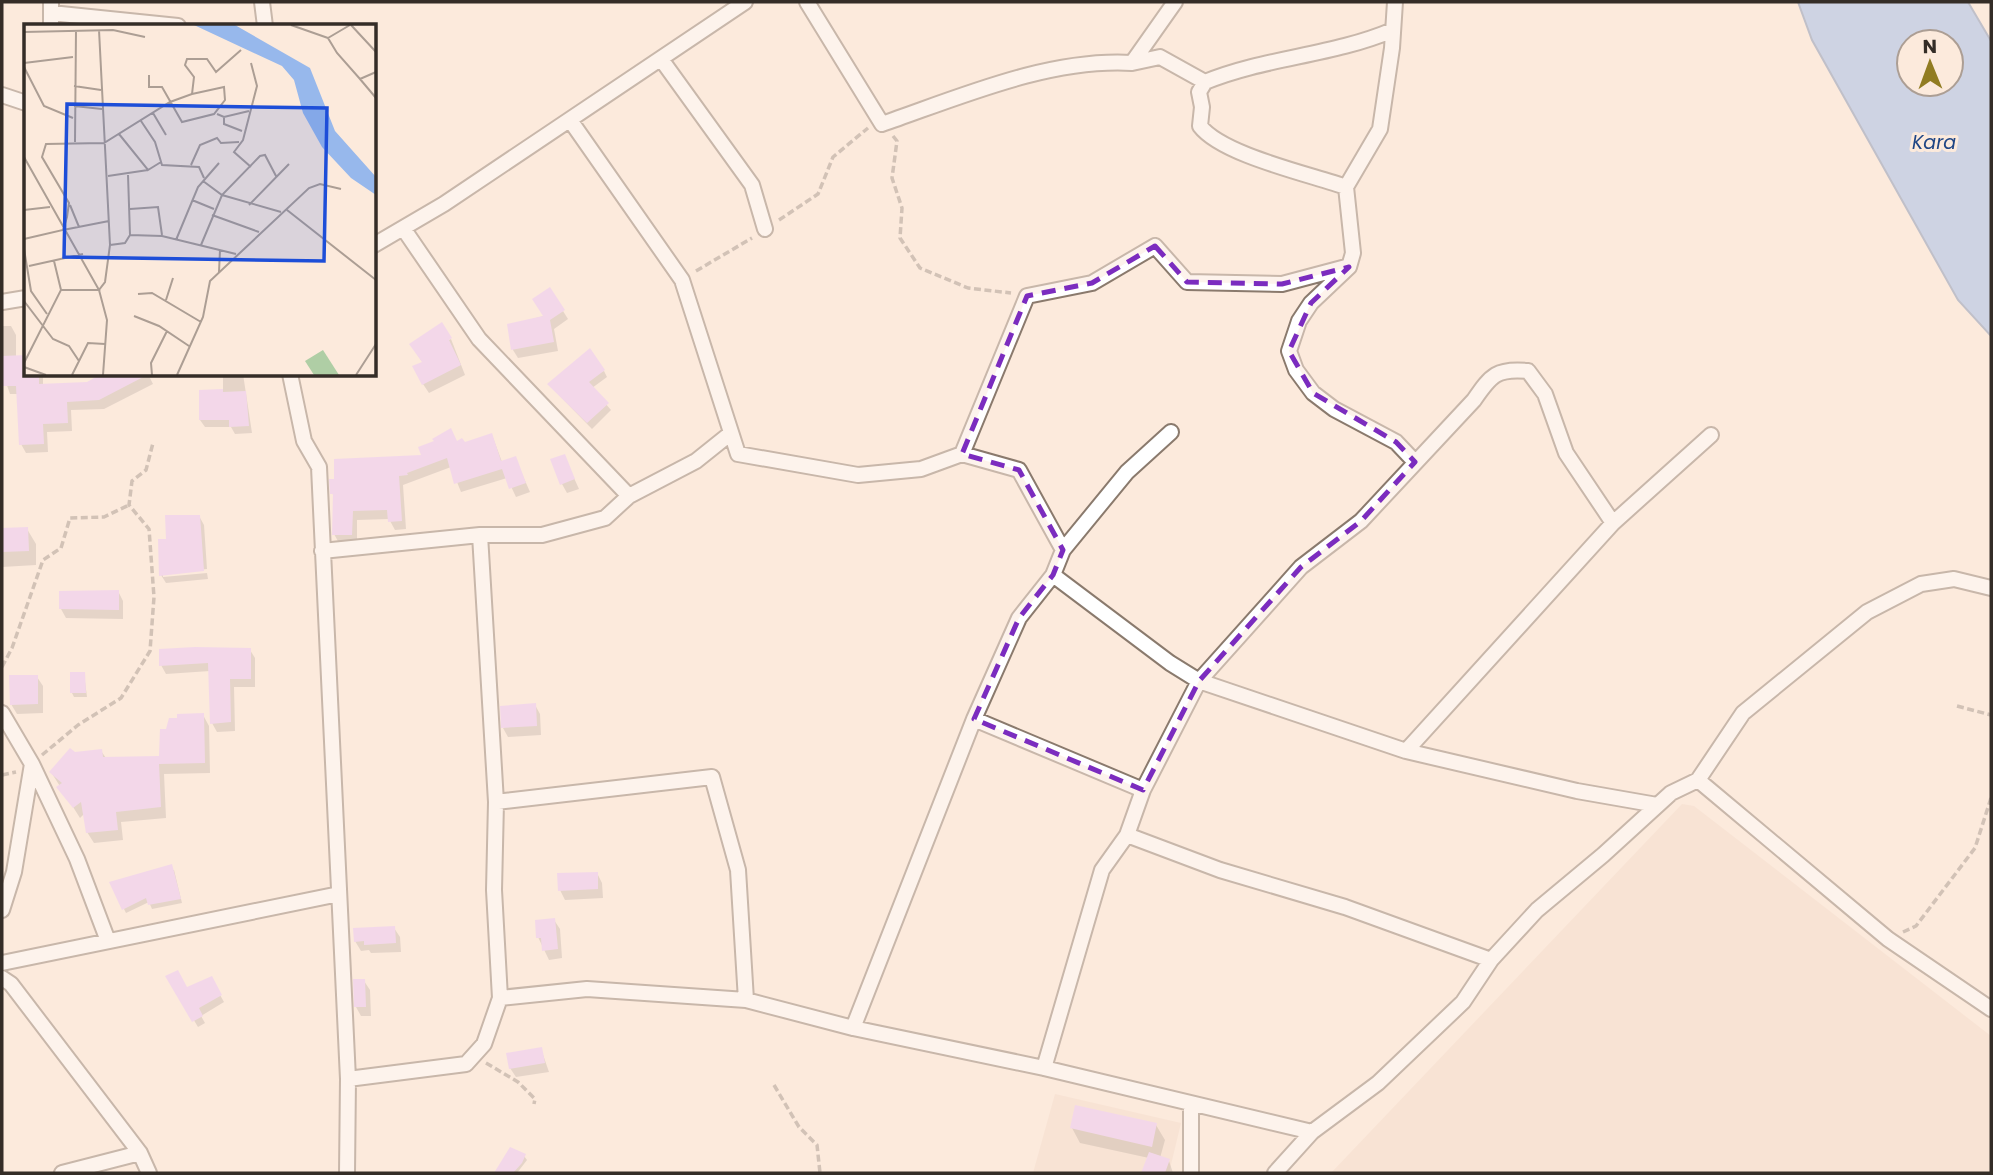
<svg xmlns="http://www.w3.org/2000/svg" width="1993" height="1175" font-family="Poppins,sans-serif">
<rect width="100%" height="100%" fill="#fceadc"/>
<path fill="#f4dcca" d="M1682,804L1694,806L1991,1036V1173H1331Z
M1055,1094L1181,1123L1169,1173H1033Z"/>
<path fill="#97b8ec" stroke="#798eb1" stroke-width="2" fill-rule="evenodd" d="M1798,2H1968L1991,41V336L1958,300L1812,40ZM1909,42H1951V84H1909Z"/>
<path fill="#0003" d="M563,311L568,319L554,329L558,351L518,358L513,350L509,325Z
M2,326H11L16,335V357L26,356V374H43V386L87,383L105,374H148L153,384L104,409L71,410L72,431L47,432L48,452L26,453L21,444L18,394H10L2,371Z
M451,339L465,375L429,393L423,384V363L417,354Z
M604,371L607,377L592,388L611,410L592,429L549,385Z
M223,374H243L252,433L235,434L231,427H205L200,420L201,392L223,391Z
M492,435L502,462L515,458L530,492L516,497L507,478L461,492L451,467L403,485L406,529L395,530L389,519L357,520V544L339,543L334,534L335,498L332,493L457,444H465Z
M564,456L579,489L567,493L562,484Z
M199,516L204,525L207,569L163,574V577L207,573L208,579L166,583L161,575L167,541Z
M27,529L36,544V565L2,567V530Z
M118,591L123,601V619L66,618L61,609Z
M250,650L255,658V687H234L235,731L217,732L212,723L210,671L166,674L161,665Z
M84,674L87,697H74L72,693Z
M37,677L43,686V713L17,714L11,704Z
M535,705L540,714L541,735L508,737L503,728Z
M203,715L209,726L210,773L164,774L166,818L121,822L123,840L94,843L87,832L84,814L80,818L51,772L74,754L101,751L106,758H161Z
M174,870L182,903L152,909L149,902L126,913L111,883Z
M597,873L602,883L603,898L565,900L560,890Z
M554,920L560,929L562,958L549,960L538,937Z
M394,928L400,937L401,952L371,953L369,950L361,951L355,941Z
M168,977L187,989L211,979L224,1002L201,1016L205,1023L198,1027Z
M364,981L370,990L371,1016H361L356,1007Z
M541,1049L549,1072L516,1077L510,1068Z
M1156,1125L1165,1140L1160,1158L1169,1161L1173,1173H1143L1149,1158L1080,1143L1072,1128Z
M524,1156L527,1160L517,1173L503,1172Z"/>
<path fill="#e9c2f8" d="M550,287L565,310L550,320L554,342L511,350L507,324L543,316L532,299Z
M442,322L452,338L449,340L461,365L422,385L412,366L422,362L409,344Z
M590,348L605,370L589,382L609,403L587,423L547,384Z
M26,355V374H39V384L87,382L101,374H149L99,400L67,402L68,423L43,424L44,444L19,445L16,386H3L2,356Z
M223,389V392L246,391L249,426L229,427V420H199V390Z
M451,428L457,441L462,438L465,442L492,433L501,461L516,456L526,483L509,489L502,469L454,484L447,458L407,473L408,475L399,476L402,521L388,522L387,510L353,511L352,535H332L333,494H330L329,479H334V459L421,455L418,447L434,441L432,439Z
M565,454L575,479L560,485L550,459Z
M165,515H200L204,571L159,576L158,539H166Z
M28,527L29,551L2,552V528Z
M119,590V610L59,609V591Z
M195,647L251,648V679H230L231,722L210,724L208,663L159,666V649Z
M70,672H85L86,693H70Z
M9,675H38V704L10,705Z
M536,703L537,726L501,728L500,706Z
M204,713L205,763L159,764L161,807L116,812L118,830L86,833L81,802L73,808L56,787L62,783L49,772L70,748L75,752L102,749L103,757L159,756L160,729H166L169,718H177V714Z
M172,864L181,899L148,905L146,898L122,910L109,882Z
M598,872V889L558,891L557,873Z
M555,918L558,949L542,951L541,938H536L535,920Z
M395,926L396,943L364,945V941L354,942L353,928Z
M178,970L187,987L212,976L222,995L199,1008L203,1016L192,1022L165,976Z
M353,979H365L366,1007H354Z
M542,1047L545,1063L509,1069L506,1053Z
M1075,1105L1157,1123L1152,1147L1070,1128Z
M510,1147L526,1154L522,1163L513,1173H494Z
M1149,1152L1170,1159L1165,1173H1141Z"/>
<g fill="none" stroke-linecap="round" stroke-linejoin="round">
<g stroke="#8a7a6d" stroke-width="18">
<path id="minor" d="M262,2L265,26
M807,2L882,124C960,97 1049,58 1132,63L1175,2
M1395,2L1392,48L1380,129L1346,187L1353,253L1349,267L1311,303L1299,321L1289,351L1296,370L1313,393L1334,409L1396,442L1415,462
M51,13L178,26
M51,26V2
M661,59L752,185L765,229
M1132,63L1160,57L1205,82C1266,57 1332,56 1393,30
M1205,82L1199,92L1202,107L1200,126C1222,155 1309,174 1346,187
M2,95L26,103
M570,120L682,280L738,454L858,475L921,469L962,454L1019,470L1063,550
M403,228L479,339L629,496L696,461L731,433
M374,245L444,204L745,2
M2,302L26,298
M290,374L304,441L319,467L348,1079L347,1173
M962,454L1027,296L1092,283L1155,246L1187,282L1282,284L1346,267
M322,551L480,535H542L605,518L629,496
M1053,575L1170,663L1199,681L1406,751L1577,791L1657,805
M2,713L32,764L14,872L2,910
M974,719L1143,790
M1406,751L1613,523L1711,435
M32,764L77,859L108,941
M1698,780L1888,939L1991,1009
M496,802L712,777L738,870L746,1000
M1127,835L1220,870L1345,907L1491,960
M2,963L339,894
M2,978L11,984L140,1153L149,1173
M500,998L587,989L746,1000L853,1028L1044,1068L1312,1132
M853,1028L974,719L1019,618L1053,575L1063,550L1127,472L1171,432
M1044,1068L1102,870L1127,835L1143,790L1199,681L1301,567L1361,521L1474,400C1491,375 1497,368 1528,371L1545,394L1566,453L1613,523
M348,1079L466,1064L484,1044L500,998L494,890L496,802L480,535
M62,1173L140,1153
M1191,1173V1104
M1275,1173L1312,1132L1378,1083L1463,1002L1491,960L1537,910L1603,855L1671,793L1698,780L1743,713L1867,612L1921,584L1954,579L1991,588"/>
</g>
<path stroke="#9f9388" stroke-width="3.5" stroke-dasharray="7 3.5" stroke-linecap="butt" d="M893,136L897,141L892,178L902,208L900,238L920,268L968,288L1011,293
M779,220L818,194L833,157L868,128
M696,271L752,238
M2,667L12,648L43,560L61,548L70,518L104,517L129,505
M1957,706L1991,715
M42,755L78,725L121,698L150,651L154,597L149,529L129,505L132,481L146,470L153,443
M2,775L16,772
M1903,932L1916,926L1975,848L1991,798
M486,1063L518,1082L535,1099L534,1104
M774,1085L799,1127L817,1145L820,1173"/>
<use href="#minor" stroke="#fff" stroke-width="14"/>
</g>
<path d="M0 0H1993V1175H0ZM1155,246L1187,282L1282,284L1349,267L1311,303L1289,351L1313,393L1396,442L1415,462L1361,521L1301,567L1199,681L1143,790L974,719L1019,618L1053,575L1063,550L1019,470L962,454L1027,296L1092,283Z" fill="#fceadc" fill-opacity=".55" fill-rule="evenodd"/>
<path fill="none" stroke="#7b2cbf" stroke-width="5" stroke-dasharray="14 9" stroke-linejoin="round" d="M1155,246L1187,282L1282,284L1349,267L1311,303L1289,351L1313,393L1396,442L1415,462L1361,521L1301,567L1199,681L1143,790L974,719L1019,618L1053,575L1063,550L1019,470L962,454L1027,296L1092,283Z"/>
<g text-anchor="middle" stroke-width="6" stroke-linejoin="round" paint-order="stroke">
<g font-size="19" font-style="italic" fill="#204685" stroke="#fceadc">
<text x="1934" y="149">Kara</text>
</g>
</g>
<g transform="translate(24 24)">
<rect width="352" height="352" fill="#fceadc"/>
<path d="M299,326L315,351H290L281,337Z" fill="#afcea5"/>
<path d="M170,1H211L286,44L311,107L352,153V171L327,154L298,123L279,89L270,56L258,42Z" fill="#97b8ec"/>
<path fill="none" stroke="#ac9e94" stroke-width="2" d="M267,1L304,14M326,1L304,14L313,29L336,55L352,48M327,1L352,28M75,6L86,221L81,258L75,266L83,296L79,351M0,8L89,6L121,13M0,39L49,33M0,43L20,82L49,94M125,51V63H138L158,98L190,90L201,76L200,63L168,70M336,55L352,74M50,62L77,66M50,82L78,85M129,89L142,111M193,90L200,93L225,87M200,93V100L218,107M117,97L131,118L138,141L175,143L180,154M95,110L124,146L137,138M51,118L52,6M0,133L75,266H37M167,141L176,121L193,114L197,119L215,118M227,143L210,128L219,116L233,62L227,39M84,152L124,146M179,157L198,171L257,188M168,176L190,185M46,181L55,203M225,181L265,140M106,185L134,183L138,211M0,186L26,183M263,186L352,256M188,191L235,208M39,206L85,197M106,211L138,212L212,230M0,215L39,206L43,193L45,179L18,133L22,120L80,119L146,78L168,70L170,53L161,41L163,35H183L192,48L217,26M152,216L174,163L195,139M86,221L101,219L106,211L104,151M177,221L198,171L236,132L241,131L252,152M0,225L7,267L23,290M5,242L59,230M195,248L196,226M114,270L128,269L177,298M142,276L149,254M0,277L29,315L45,322L55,337M110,292L135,302L165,322M0,339L37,266L30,237M0,343L22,351M48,351L64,319L81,320M128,351L127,339L143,307M153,351L179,293L186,257L285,164L296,160L317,165M332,351L352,320"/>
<path fill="#1d4ed8" fill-opacity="0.15" stroke="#1d4ed8" stroke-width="3.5" d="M43,80L303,84L300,237L40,233Z"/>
<rect width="352" height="352" fill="none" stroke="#342d27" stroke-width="3.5"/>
</g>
<rect width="1993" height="1175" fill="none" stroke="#342d27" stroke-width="7"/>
<g transform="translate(1930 63) rotate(359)"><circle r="33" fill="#fceadc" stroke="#ac9e94" stroke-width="2"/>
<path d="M0-5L12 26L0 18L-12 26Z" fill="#917c22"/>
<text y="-10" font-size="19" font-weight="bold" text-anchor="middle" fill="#342d27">N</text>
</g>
</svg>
